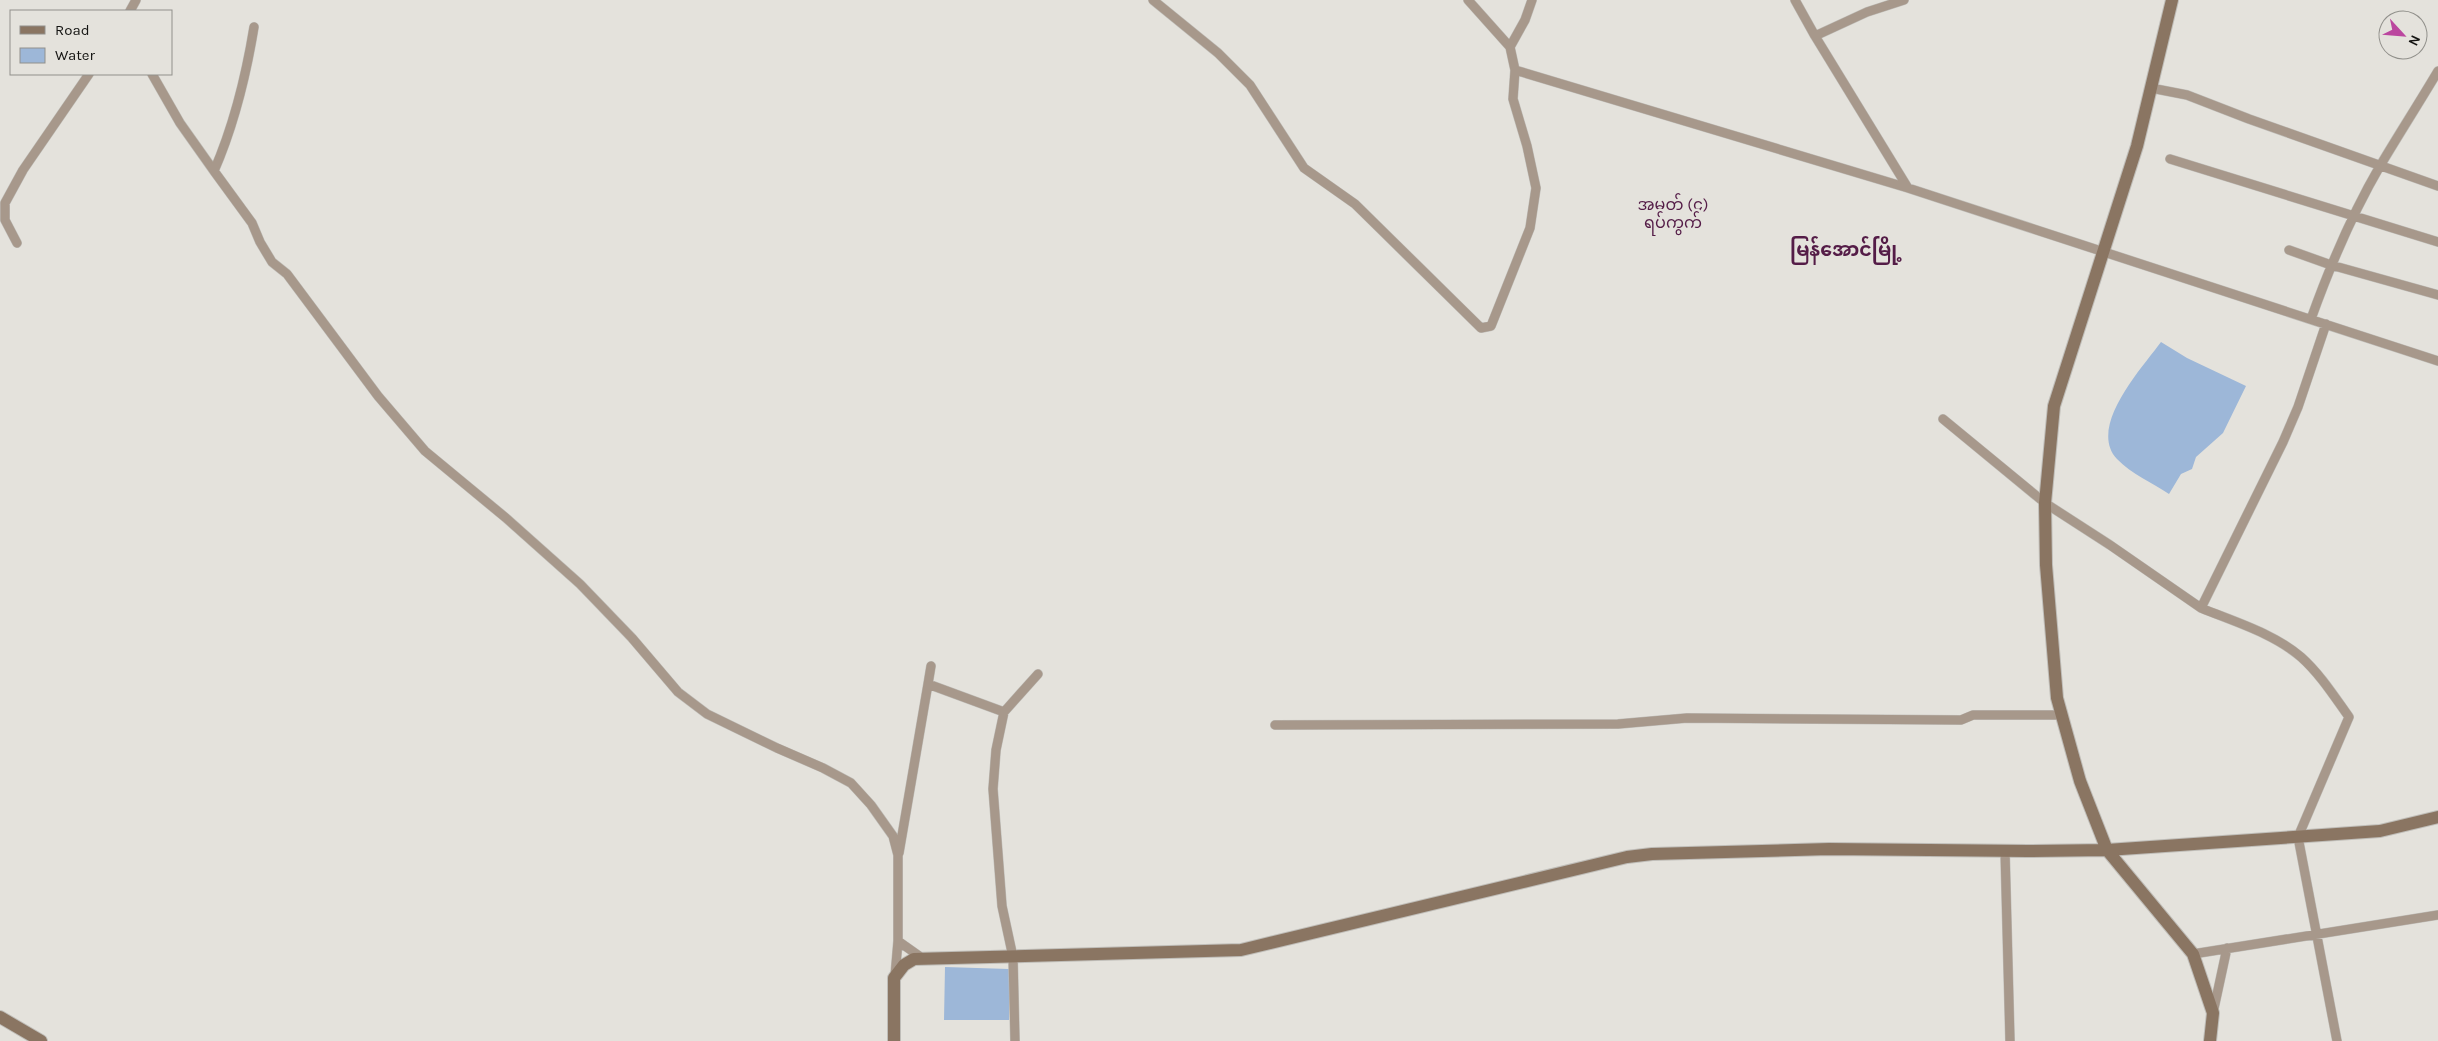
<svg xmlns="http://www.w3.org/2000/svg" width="2438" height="1041" font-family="Karla,'Noto Sans Myanmar',sans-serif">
<rect width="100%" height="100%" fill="#e4e2dc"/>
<path fill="#9db7d8" d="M2161,342L2187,358L2246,386L2223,433L2196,457L2192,469L2181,474L2169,494C2153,483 2131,474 2117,459C2087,427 2142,368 2161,342Z
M945,967L1009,969V1020H944Z"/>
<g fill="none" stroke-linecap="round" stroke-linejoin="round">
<g stroke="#bfbdb8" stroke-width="10">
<path id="street" d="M1153,0L1218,53L1250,85L1304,168L1355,204L1481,328L1491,326L1530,228L1536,188L1527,146L1513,99L1515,70L1908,188L2438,361
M1468,0L1510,47L1515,70
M1795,0L1815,36L1867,12L1904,0
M130,11L136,0
M254,27C246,76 234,125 214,171L252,223L260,242L272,262L287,274L378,396L425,451L506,518L580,584L632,638L678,692L707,714L777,748L823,768L851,783L871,805L893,836L898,855V941
M1815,36L1908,188
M1510,47L1525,20L1532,0
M152,74L180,123L214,171
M2151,88L2187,95L2249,119L2438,186
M2170,159L2438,242
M17,243L5,220V203L23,170L89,74
M2289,250L2331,265L2438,295
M2311,319C2330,266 2352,214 2380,166C2399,134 2419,103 2438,71
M2326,324L2298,407L2283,442L2201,608C2235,622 2273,633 2301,657C2320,674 2334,696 2349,717L2298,837L2337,1041
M1943,419L2045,503L2110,545L2201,608
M928,684L931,666
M1275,725L1618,724L1687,718L1961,720L1973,715H2062
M2005,851L2010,1041
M899,853L928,684L1004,712
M2193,954L2438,915
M895,976L898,941L922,958
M2213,1013L2227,948
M1015,1041L1013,957L1002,906L993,789L996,750L1004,712L1038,674"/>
</g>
<g stroke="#bfbdb8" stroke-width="14">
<path id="secondary" d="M2172,0L2137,146L2054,406L2045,503L2046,565L2057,698L2080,781L2107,850L2193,954L2213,1013L2210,1041
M0,1017L41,1041
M894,1041V978L904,965L914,959L1241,950L1627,857L1652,854L1829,849L2028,851L2107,850L2380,831L2438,817"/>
</g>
<use href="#street" stroke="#a7988b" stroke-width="9"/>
<use href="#secondary" stroke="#8a7562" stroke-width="12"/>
</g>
<g text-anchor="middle" stroke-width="5" stroke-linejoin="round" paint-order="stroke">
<g font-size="16" fill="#541c47" stroke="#e4e2dc">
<text x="1673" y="210">အမှတ် (၄)<tspan x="1673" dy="18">ရပ်ကွက်</tspan></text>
</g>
<g font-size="19" font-weight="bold" fill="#541c47" stroke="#e4e2dc">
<text x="1846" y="256">မြန်အောင်မြို့</text>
</g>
</g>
<rect x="10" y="10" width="162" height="65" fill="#e4e2dc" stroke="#91908b"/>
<rect x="20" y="26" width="25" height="8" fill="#8a7562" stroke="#91908b"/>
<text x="55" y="35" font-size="15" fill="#141412">Road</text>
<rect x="20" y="48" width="25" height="15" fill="#9db7d8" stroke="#91908b"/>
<text x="55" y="60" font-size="15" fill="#141412">Water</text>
<g transform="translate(2403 35) rotate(116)"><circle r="24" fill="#e4e2dc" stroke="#91908b"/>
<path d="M0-4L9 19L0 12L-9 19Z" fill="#bb469f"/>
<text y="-8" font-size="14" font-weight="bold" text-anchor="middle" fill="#141412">N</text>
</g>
</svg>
